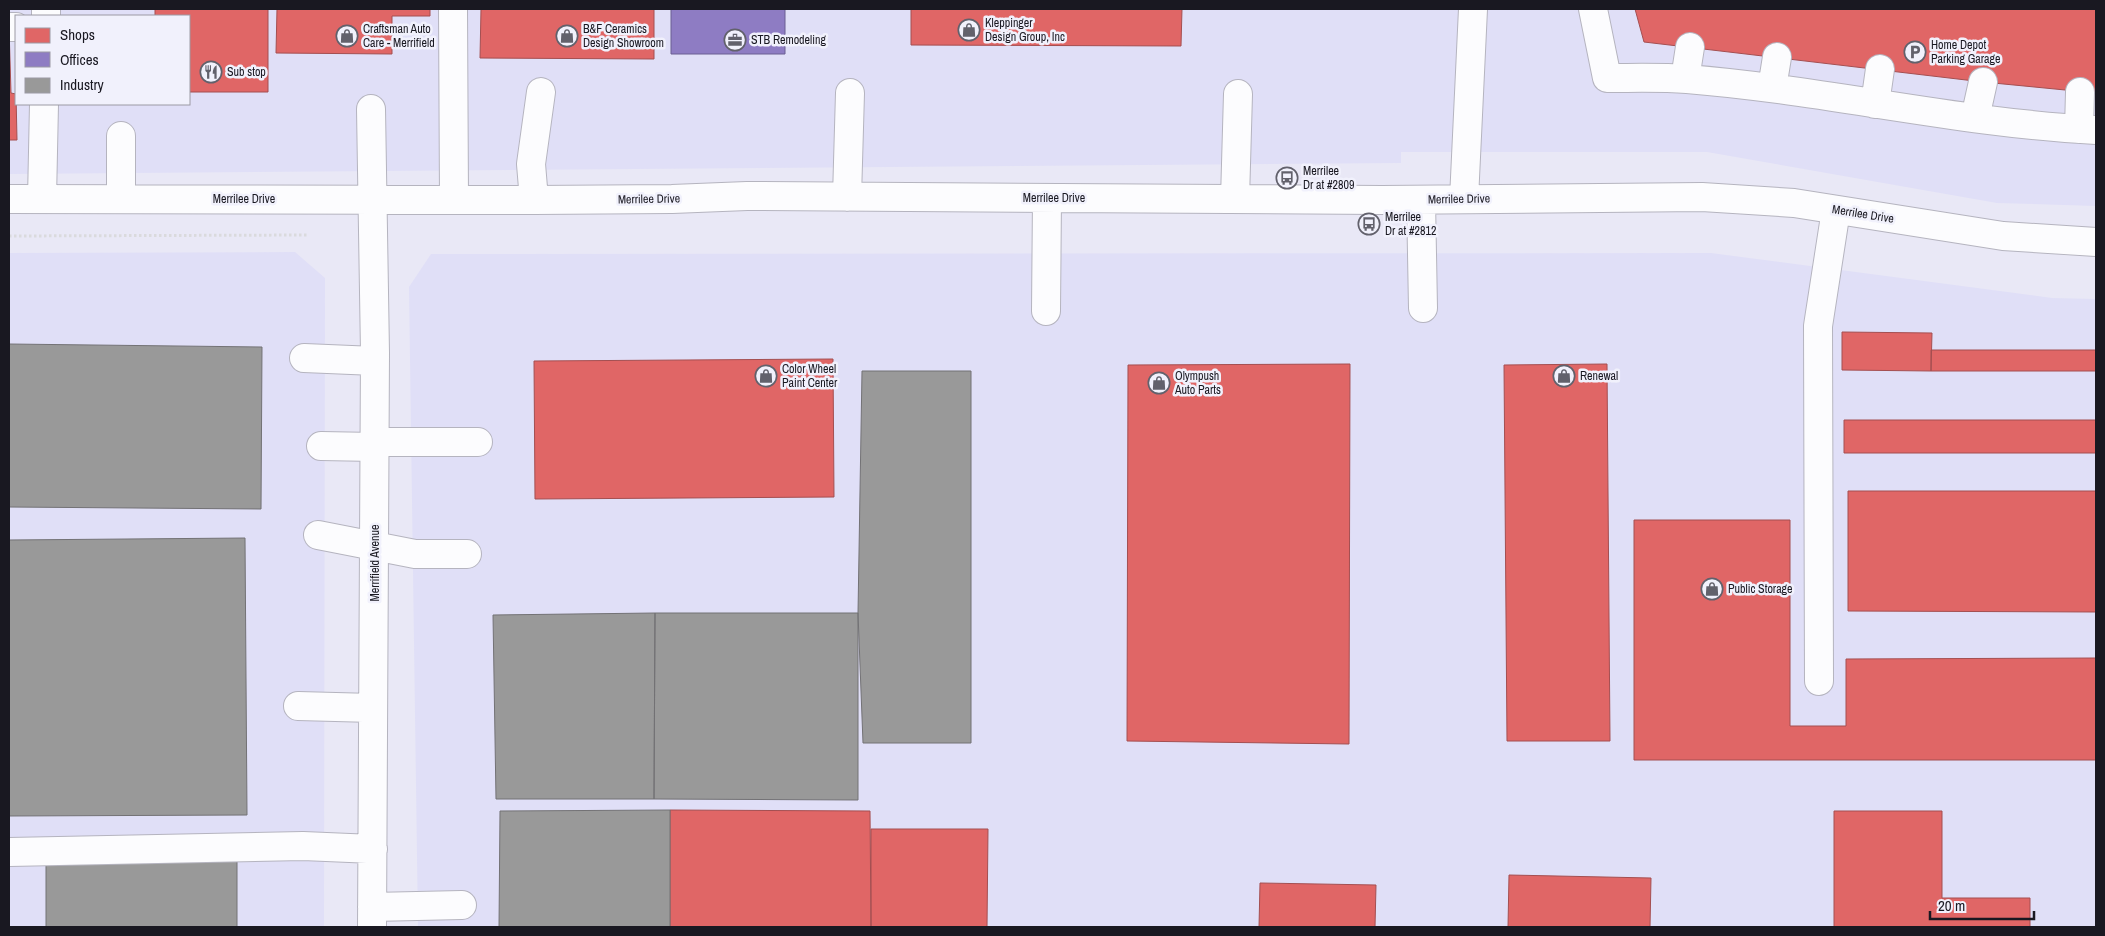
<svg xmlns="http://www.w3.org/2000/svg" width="2105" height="936" font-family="'Archivo Narrow',sans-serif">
<rect width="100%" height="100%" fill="#e9e8f6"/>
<path fill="#e0dff7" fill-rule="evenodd" d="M9,9H2096V206L1997,203L1707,152H1401V163L9,174ZM16,16H189V104H16Z
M295,252L325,278L324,927H9V253Z
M1711,253L2052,298L2096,299V927H418L409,287L431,254Z"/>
<path fill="#e06666" stroke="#a44f51" d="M155,9H268V92H189V16H155Z
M277,9H430V16H392V54L276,53Z
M481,9H654V59L480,58Z
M911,9H1182L1181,46L911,45Z
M1635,9H2096V93L1983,82L1644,42Z
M9,27L11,93L16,94L17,140H9Z
M1842,332L1932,333L1931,371L1842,370Z
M1931,350H2096V371H1931Z
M833,359L834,497L535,499L534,361Z
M1350,364L1349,744L1127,741L1128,365Z
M1607,364L1610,741H1507L1504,365Z
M1844,420H2096V453H1844Z
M1848,491H2096V612L1848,611Z
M1634,520H1790V726H1846V659L2096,658V760H1634Z
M670,810L870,811L871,927H670Z
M1834,811H1942V898H2030V927H1834Z
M871,829H988L987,927H871Z
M1509,875L1651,878L1650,927H1508Z
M1260,883L1376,885L1375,927H1259Z"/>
<path fill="#8e7cc3" stroke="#6b5e92" d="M671,9H785V54H671Z"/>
<path fill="#999" stroke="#737275" d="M9,344L262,347L261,509L9,507Z
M862,371H971V743H863L858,613Z
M245,538L247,815L9,816V540Z
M655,613L654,799H496L493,615Z
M655,613H858V800L654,799Z
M670,810V927H499L500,811Z
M46,859L237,860V927H46Z"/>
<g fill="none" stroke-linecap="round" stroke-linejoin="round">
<g stroke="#b5b4bf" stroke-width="30">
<path id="minor" d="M453,9L454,199
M1593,9L1607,78C1633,78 1660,77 1687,79C1824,90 1959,123 2096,130
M46,16V9
M9,27H16
M1685,79L1690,47
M1772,88L1777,57
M1875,104L1880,69
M371,109L375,353L372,927
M1975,118L1983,82
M2079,129L2080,92
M121,136V199
M847,197L850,93
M9,199L534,200L672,199L747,196L1382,200L1702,197L1794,203L2003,236L2096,242
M42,199L44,104
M1235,199L1238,94
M1464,199L1473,9
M534,200L531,164L541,92
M1421,200L1423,308
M1046,311L1047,198
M304,358L375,361
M375,442H478
M321,446L375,447
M318,535L415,554H467
M1819,681L1818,326L1836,210
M298,706L373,708
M9,852L303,846L373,849
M372,907L462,905"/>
</g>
<path stroke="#dadadd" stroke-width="3" stroke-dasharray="2.5 2.5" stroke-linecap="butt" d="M9,236L309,235"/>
<use href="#minor" stroke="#fcfcfe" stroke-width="28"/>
</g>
<defs>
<g id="shop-ring" transform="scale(1.125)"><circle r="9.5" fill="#f1f1fc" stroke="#62616c" stroke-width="1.5"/><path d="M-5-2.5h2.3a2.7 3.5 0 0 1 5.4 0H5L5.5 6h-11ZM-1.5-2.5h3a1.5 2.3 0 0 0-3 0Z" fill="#62616c"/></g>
<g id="office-ring" transform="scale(1.125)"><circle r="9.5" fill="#f1f1fc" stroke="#62616c" stroke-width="1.5"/><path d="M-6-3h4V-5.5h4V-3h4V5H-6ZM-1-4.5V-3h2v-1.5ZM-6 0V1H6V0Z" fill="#62616c"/></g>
<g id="parking-ring" transform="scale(1.125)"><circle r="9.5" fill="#f1f1fc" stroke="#62616c" stroke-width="1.5"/><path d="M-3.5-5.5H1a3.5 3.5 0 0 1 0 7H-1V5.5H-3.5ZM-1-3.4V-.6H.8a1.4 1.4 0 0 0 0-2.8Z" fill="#62616c"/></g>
<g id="restaurant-ring" transform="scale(1.125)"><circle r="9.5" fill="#f1f1fc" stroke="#62616c" stroke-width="1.5"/><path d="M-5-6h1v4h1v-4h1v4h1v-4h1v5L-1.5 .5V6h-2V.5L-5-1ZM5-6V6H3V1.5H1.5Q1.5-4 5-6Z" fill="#62616c"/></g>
<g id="bus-ring" transform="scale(1.125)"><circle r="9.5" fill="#f1f1fc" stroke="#62616c" stroke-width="1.5"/><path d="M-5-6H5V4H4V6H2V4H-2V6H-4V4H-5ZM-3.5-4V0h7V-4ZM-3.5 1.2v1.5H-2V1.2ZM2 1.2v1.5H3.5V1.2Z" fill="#62616c"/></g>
</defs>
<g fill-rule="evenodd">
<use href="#shop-ring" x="969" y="30"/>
<use href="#shop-ring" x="347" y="36"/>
<use href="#shop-ring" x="567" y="36"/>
<use href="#office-ring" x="735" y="40"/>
<use href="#parking-ring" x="1915" y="52"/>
<use href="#restaurant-ring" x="211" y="72"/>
<use href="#bus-ring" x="1287" y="178"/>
<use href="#bus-ring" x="1369" y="224"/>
<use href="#shop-ring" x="766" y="376"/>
<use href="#shop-ring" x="1564" y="376"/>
<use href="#shop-ring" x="1159" y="383"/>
<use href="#shop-ring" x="1712" y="589"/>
</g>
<g text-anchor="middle" stroke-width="5" stroke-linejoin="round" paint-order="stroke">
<g font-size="12" fill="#191821" stroke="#f1f1fc" text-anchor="start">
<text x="985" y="27">Kleppinger<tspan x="985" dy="14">Design Group, Inc</tspan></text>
<text x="363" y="33">Craftsman Auto<tspan x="363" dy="14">Care - Merrifield</tspan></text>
<text x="583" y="33">B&amp;F Ceramics<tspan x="583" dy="14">Design Showroom</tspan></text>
<text x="751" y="44">STB Remodeling</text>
<text x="1931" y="49">Home Depot<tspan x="1931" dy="14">Parking Garage</tspan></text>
<text x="227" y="76">Sub stop</text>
<text x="1303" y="175">Merrilee<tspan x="1303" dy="14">Dr at #2809</tspan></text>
<text x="1385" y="221">Merrilee<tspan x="1385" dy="14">Dr at #2812</tspan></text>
<text x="782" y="373">Color Wheel<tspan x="782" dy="14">Paint Center</tspan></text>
<text x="1175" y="380">Olympush<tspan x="1175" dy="14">Auto Parts</tspan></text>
<text x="1580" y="380">Renewal</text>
<text x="1728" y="593">Public Storage</text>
</g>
<g font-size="12" fill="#191821" stroke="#f1f1fc">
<text x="1054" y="202">Merrilee Drive</text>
<text x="244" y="203">Merrilee Drive</text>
<text transform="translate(649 199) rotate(-1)" y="4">Merrilee Drive</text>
<text transform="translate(1459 199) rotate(-1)" y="4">Merrilee Drive</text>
<text transform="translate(1863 214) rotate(9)" y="4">Merrilee Drive</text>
<text transform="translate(375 563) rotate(-90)" y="4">Merrifield Avenue</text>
</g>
</g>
<rect width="2105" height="936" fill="none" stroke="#191821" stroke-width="20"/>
<rect x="15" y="15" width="175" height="90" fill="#f1f1fc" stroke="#9b9aa4"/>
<rect x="25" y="28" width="25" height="15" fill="#e06666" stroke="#9b9aa4"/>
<text x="60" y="40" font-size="15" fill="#191821">Shops</text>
<rect x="25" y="52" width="25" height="15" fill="#8e7cc3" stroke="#9b9aa4"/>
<text x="60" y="65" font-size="15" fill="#191821">Offices</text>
<rect x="25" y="78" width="25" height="15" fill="#999999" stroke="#9b9aa4"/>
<text x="60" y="90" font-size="15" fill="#191821">Industry</text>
<path d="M1930 911v8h104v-8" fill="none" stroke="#191821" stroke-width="2.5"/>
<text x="1938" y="911" font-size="15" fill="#191821" stroke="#f1f1fc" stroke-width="4" paint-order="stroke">20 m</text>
</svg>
